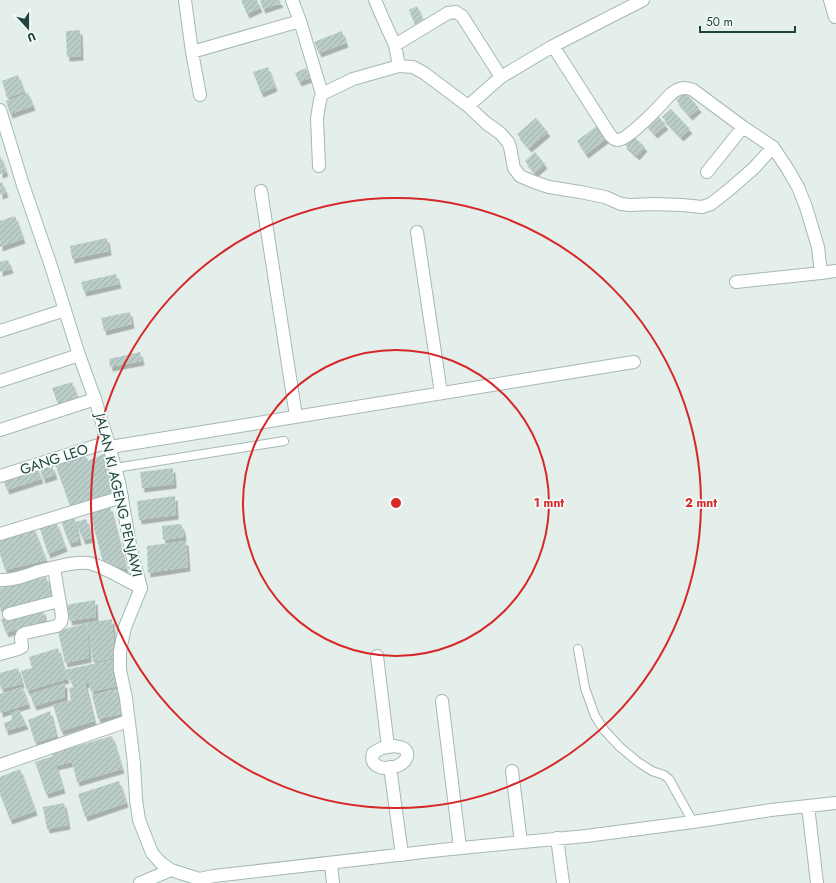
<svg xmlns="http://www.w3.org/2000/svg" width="836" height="883" font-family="Jost,sans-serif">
<defs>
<pattern id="building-hatch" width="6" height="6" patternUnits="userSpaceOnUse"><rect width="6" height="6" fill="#bbcdc8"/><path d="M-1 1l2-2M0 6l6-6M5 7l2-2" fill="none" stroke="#a0b1ad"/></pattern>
<filter id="shadow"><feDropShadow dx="2.5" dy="4.5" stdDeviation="0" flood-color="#0004"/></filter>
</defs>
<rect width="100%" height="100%" fill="#e4efec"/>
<path fill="url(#building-hatch)" filter="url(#shadow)" d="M241,0H257L260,8L247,14Z
M260,0H279L281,3L263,9Z
M417,6L424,22L415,25L409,10Z
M80,30L81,56L67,57L66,31Z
M342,31L346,43L319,53L314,42Z
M268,67L275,87L261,93L253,72Z
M306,68L310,78L299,82L295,73Z
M18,75L24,92L7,98L2,81Z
M685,92L699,108L690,116L676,100Z
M28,93L33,106L10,114L6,101Z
M671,109L690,129L681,137L662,117Z
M656,114L666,125L655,134L645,123Z
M536,118L548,132L529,148L517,134Z
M598,125L607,138L586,154L577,141Z
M632,135L645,147L637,156L624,144Z
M535,152L545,164L535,173L525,161Z
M0,155L6,172L0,174Z
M2,182L6,193L0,195V183Z
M15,216L23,239L0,247V221Z
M107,238L109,251L72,259L70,246Z
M8,260L11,269L0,272V262Z
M116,274L119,284L84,292L81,282Z
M130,312L132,324L104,331L101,318Z
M140,352L142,361L110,367L109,359Z
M72,382L78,400L59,407L52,388Z
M84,453L88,461L106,453L118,491L70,506L55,464Z
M52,466L55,475L43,479L40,469Z
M37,468L41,479L7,490L3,480Z
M173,468L174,484L142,488L140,472Z
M175,496L176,515L139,520L137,501Z
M110,507L126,569L103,562L90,513Z
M74,517L79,541L69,543L61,521Z
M86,519L92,538L83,540L76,522Z
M56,522L65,547L48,554L39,526Z
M181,524L183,530L184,537L163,540L162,526Z
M33,527L46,560L5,570L0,554V537Z
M186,541L188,567L148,573L147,546Z
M46,577L54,598L1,612L0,607V588Z
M95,600L96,617L70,621L66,605Z
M43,610L45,620L6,633L1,619Z
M112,619L115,658L93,662L87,623Z
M87,623L89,658L65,663L58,631Z
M58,648L64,670L112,660L118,686L91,692L89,682L85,684L73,685L64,670L67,679L27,691L21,671L32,668L29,657Z
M18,668L22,684L1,689L0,684V673Z
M65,683V697L34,706L30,694Z
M85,684L94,721L61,731L53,705L71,700L69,688Z
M22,687L28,704L0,713V694Z
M117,689L121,714L98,719L92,695Z
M19,710L26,725L6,731L4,723L12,720L11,713Z
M50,711L56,736L35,743L28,720Z
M112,736L122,769L77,782L72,762L56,766L63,789L46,794L35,762L53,756L52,753Z
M20,769L35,811L10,820L0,794V777Z
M119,781L126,803L85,817L78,794Z
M64,803L68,825L47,829L43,807Z"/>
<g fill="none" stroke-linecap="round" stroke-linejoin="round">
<g stroke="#a5b8b5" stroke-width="10">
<path id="lane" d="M115,468L284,441
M578,649L585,688L595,716L604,730L620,747L638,762L652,771L664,775L669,779L693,822"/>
</g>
<g stroke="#a5b8b5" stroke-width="14">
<path id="street" d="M185,0L192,52L200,95
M292,0L300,21L322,94
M375,0L384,21L395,45
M830,0L835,17
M553,46L610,135C612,137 614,140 617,140C626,142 660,106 667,98C674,90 682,85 693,90L743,127L773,147L787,168L798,187L806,207L818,247L821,273
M192,52L300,21
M399,66L395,45L448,13L456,12L462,16L501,77
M468,106L501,77L553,46L643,0
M319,166L317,118L320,100L322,94L353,79L399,66L413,67L424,73L468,106L486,123L500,133L508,142L510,147L514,168L520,176L534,182L549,187L580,192L605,197L621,204L630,205L654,204L682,205L702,207L711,204L730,189L754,168L773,147
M707,172L743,127
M261,191L296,416
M417,232L441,393
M736,282L821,273L836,271
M0,331L65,310
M0,381L79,355
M0,430L95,399
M110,447L634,362
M0,476L108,442
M0,534L122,497
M0,580C13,581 27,575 39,571C53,568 74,561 88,563C102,565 127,581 141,588
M9,614L59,601
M0,654L18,649L22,647L21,638L22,635L25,633L57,626L61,622L62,616L54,568
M377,656L388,747
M442,701L460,848
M394,746C400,747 405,747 407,753C410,770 366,776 373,753L382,748Z
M0,765L128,721
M390,767L402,855
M512,771L521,842
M808,806L817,883
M557,838L563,883
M331,863L333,883
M199,879L214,876L441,850L586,836L693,822L771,810L836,803"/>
</g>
<g stroke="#a0bcb7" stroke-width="14">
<path id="secondary" d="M0,110L23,185L51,266L79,355L95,399L108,442L119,482L131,550L141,588L125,627L120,651V670L126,698L134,764L136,799L139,820L152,853L161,863L171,870L140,883
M171,870L199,879L202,883"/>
</g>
<use href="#lane" stroke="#fff" stroke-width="8"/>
<use href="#street" stroke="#fff" stroke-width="12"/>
<use href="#secondary" stroke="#fff" stroke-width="12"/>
</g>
<g fill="none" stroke="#d62828" stroke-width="2">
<circle cx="396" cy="503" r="153"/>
<circle cx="396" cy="503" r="305"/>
</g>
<g text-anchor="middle" stroke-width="3.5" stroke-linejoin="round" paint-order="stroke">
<g font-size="14" fill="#20433f" stroke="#f5fbf9">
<text transform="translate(54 459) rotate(-18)" y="5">GANG LEO</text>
<text transform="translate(119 495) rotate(77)" y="5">JALAN KI AGENG PENJAWI</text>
</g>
</g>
<circle cx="396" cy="503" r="6" fill="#d62828" stroke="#f5fbf9" stroke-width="2"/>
<g font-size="12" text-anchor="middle" font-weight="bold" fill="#d62828" stroke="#f5fbf9" stroke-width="3.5" stroke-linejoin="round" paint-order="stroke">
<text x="549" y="507">1 mnt</text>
<text x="701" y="507">2 mnt</text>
</g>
<g transform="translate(28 28) rotate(159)" stroke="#f5fbf9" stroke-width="3" paint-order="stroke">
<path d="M0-3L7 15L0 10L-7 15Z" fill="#20433f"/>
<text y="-6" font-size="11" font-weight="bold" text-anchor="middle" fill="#20433f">U</text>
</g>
<path d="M700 26v6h95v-6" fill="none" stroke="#20433f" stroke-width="2"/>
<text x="706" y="26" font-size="12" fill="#20433f" stroke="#f5fbf9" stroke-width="3" paint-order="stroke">50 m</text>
</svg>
